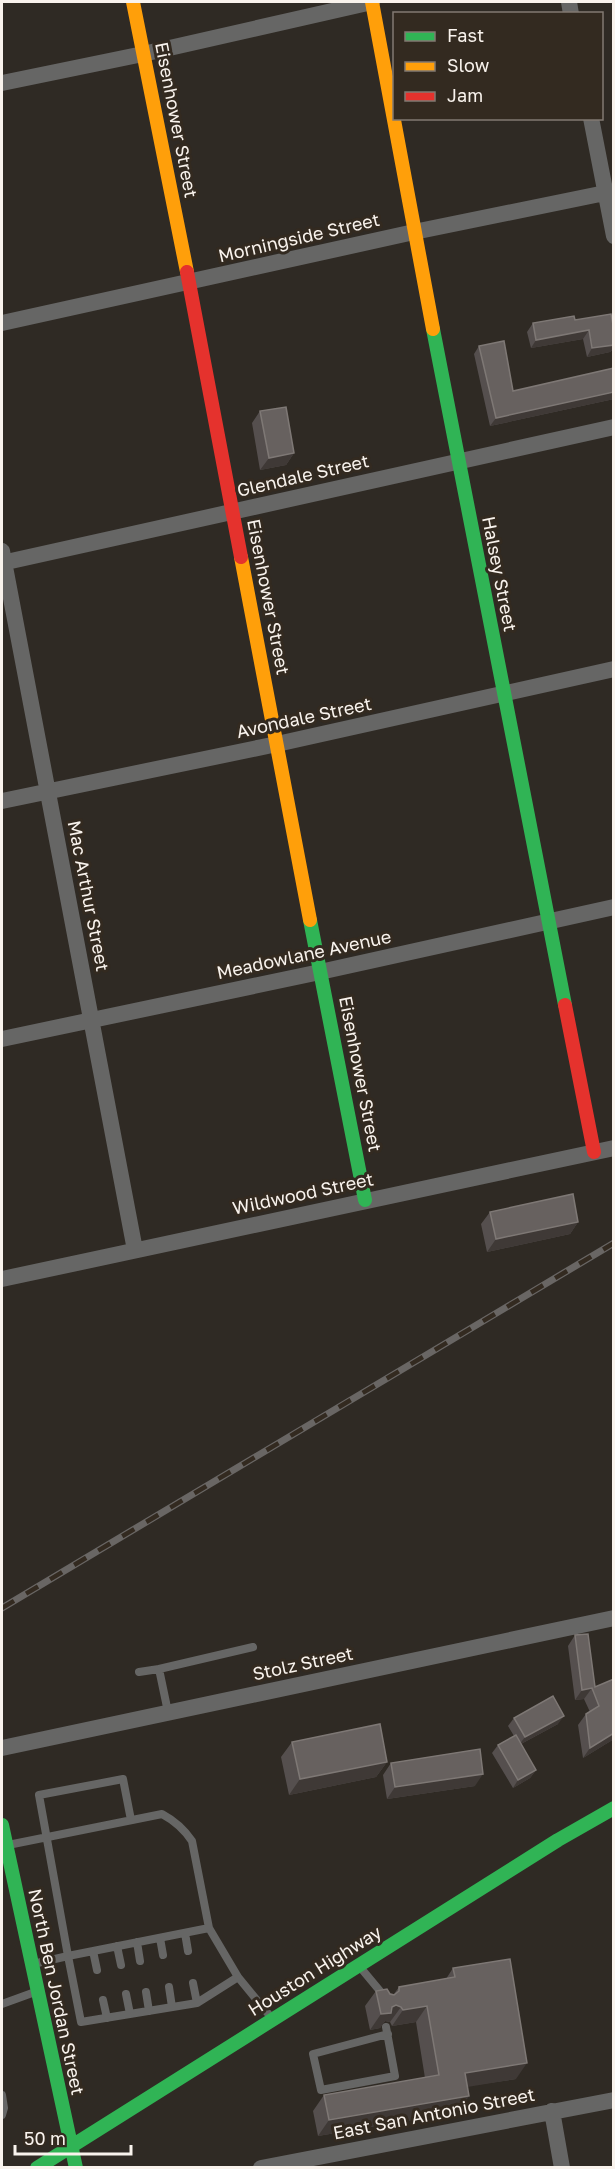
<svg xmlns="http://www.w3.org/2000/svg" width="615" height="2169" font-family="'Golos Text',sans-serif">
<rect width="100%" height="100%" fill="#2f2a24"/>
<g fill="none" stroke-linecap="round" stroke-linejoin="round">
<path stroke="#666665" stroke-width="8" d="M139,1672L159,1669
M168,1712L159,1669L253,1647
M131,1820L123,1779L39,1795L68,1956L209,1928L238,1977
M8,1845L162,1814C175,1821 184,1829 192,1841L209,1928
M185,1933L188,1951
M160,1938L163,1955
M137,1942L140,1961
M117,1946L121,1965
M93,1951L97,1970
M33,1964L68,1956L81,2022L197,2003L238,1977L270,2016
M360,1967L380,1991L381,1998
M193,1983L197,2003
M169,1987L172,2007
M146,1992L149,2011
M126,1994L130,2014
M103,2000L107,2018
M2,2004L35,1992
M386,2027L395,2076L321,2090L313,2054L388,2034
M2,2095L4,2108L2,2115"/>
<path stroke="#666665" stroke-width="16" d="M569,2L571,14
M2,83L143,54L372,2
M591,118L614,236
M2,323L414,232L605,193
M2,551L135,1250
M2,563L614,427
M2,801L277,744L614,669
M2,1039L320,972L614,907
M2,1279L614,1148
M2,1748L614,1618
M552,2111L562,2168
M261,2168L614,2100"/>
<path stroke="#30b455" stroke-width="14" d="M433,329L565,1005
M310,920L365,1200
M2,1825L76,2168
M37,2168L558,1840L614,1808"/>
<path stroke="#ff9f0a" stroke-width="14" d="M133,2L187,272
M372,2L433,329
M241,557L310,920"/>
<path stroke="#e5322d" stroke-width="14" d="M187,272L241,557
M565,1005L594,1152"/>
<g stroke="#696664" stroke-width="7">
<path id="rail" d="M2,1608L614,1243"/>
</g>
<use href="#rail" stroke="#332a20" stroke-width="4.5" stroke-dasharray="14" stroke-linecap="butt"/>
</g>
<path fill="#554f4e" d="M575,320L614,330V348L610,352L587,357L583,339L531,348L527,332L533,323Z
M479,346L513,391L614,368V399L490,426L474,354Z
M260,411L294,453L286,465L260,470L252,423Z
M490,1212L578,1222L570,1234L487,1252L481,1224Z
M575,1635L595,1687L614,1679V1739L583,1758L578,1725L586,1714L590,1712L584,1699L575,1700L568,1646Z
M514,1718L558,1724L521,1744L536,1770L530,1778L513,1788L492,1753L498,1745L514,1736L508,1726Z
M292,1742L387,1762L376,1777L289,1795L281,1757Z
M391,1763L475,1786L387,1799L383,1775Z
M453,1968L516,2079L468,2086L459,2112L318,2136L313,2111L324,2095L425,2078L416,2022L392,2026L390,2022L385,2021L380,2028L370,2030L365,2006L376,1991L394,1994L399,1987L446,1979Z"/>
<path fill="#3f3936" d="M589,330L583,339L531,348L536,340Z
M614,345V348L610,352L587,357L592,348Z
M614,392V399L490,426L496,418Z
M294,453L286,465L260,470L269,458Z
M578,1222L570,1234L487,1252L496,1239Z
M592,1688L584,1699L575,1700L582,1690Z
M564,1716L558,1724L519,1745L525,1737Z
M614,1733V1739L583,1758L590,1748Z
M387,1762L376,1777L289,1795L300,1779Z
M536,1770L530,1778L513,1788L518,1780Z
M483,1774L475,1786L387,1799L395,1787Z
M396,2005L401,2007L390,2022L385,2021L380,2028L370,2030L381,2014Z
M427,2006L416,2022L392,2026L403,2010Z
M527,2063L516,2079L455,2089L465,2073Z
M469,2096L459,2112L318,2136L329,2120Z"/>
<path fill="#67615f" stroke="#7e7875" stroke-width="1.5" d="M611,314L614,330V345L592,348L589,330L536,340L533,323L574,316L575,320Z
M504,341L513,391L614,368V392L496,418L479,346Z
M286,407L294,453L269,458L260,411Z
M573,1194L578,1222L496,1239L490,1212Z
M588,1634L595,1687L614,1679V1733L590,1748L586,1714L599,1706L592,1688L582,1690L575,1635Z
M553,1696L564,1716L525,1737L514,1718Z
M380,1724L387,1762L300,1779L292,1742Z
M516,1735L536,1770L518,1780L498,1745Z
M480,1749L483,1774L395,1787L391,1763Z
M510,1959L527,2063L465,2073L469,2096L329,2120L324,2095L439,2075L427,2006L403,2010L401,2007L396,2005L392,2007L391,2013L381,2014L376,1991L387,1989L390,1994L394,1995L399,1991V1987L455,1977L453,1968Z"/>
<g text-anchor="middle" stroke-width="6" stroke-linejoin="round" paint-order="stroke">
<g font-size="18" fill="#f9f3ed" stroke="#332a20">
<text transform="translate(176 120) rotate(79)" y="6">Eisenhower Street</text>
<text transform="translate(299 238) rotate(-13)" y="6">Morningside Street</text>
<text transform="translate(303 476) rotate(-13)" y="6">Glendale Street</text>
<text transform="translate(499 574) rotate(79)" y="6">Halsey Street</text>
<text transform="translate(268 597) rotate(79)" y="6">Eisenhower Street</text>
<text transform="translate(304 718) rotate(-12)" y="6">Avondale Street</text>
<text transform="translate(88 896) rotate(79)" y="6">Mac Arthur Street</text>
<text transform="translate(304 955) rotate(-12)" y="6">Meadowlane Avenue</text>
<text transform="translate(360 1074) rotate(79)" y="6">Eisenhower Street</text>
<text transform="translate(303 1194) rotate(-12)" y="6">Wildwood Street</text>
<text transform="translate(303 1664) rotate(-12)" y="6">Stolz Street</text>
<text transform="translate(315 1971) rotate(-32)" y="6">Houston Highway</text>
<text transform="translate(56 1992) rotate(78)" y="6">North Ben Jordan Street</text>
<text transform="translate(434 2114) rotate(-11)" y="6">East San Antonio Street</text>
</g>
</g>
<rect width="615" height="2169" fill="none" stroke="#f9f3ed" stroke-width="6"/>
<rect x="393" y="12" width="210" height="108" fill="#332a20" stroke="#827a72" stroke-width="1.5"/>
<rect x="405" y="32" width="30" height="9" fill="#30b455" stroke="#827a72" stroke-width="1.5"/>
<text x="447" y="42" font-size="18" fill="#f9f3ed">Fast</text>
<rect x="405" y="62" width="30" height="9" fill="#ff9f0a" stroke="#827a72" stroke-width="1.5"/>
<text x="447" y="72" font-size="18" fill="#f9f3ed">Slow</text>
<rect x="405" y="92" width="30" height="9" fill="#e5322d" stroke="#827a72" stroke-width="1.5"/>
<text x="447" y="102" font-size="18" fill="#f9f3ed">Jam</text>
<path d="M15 2145v9h116v-9" fill="none" stroke="#f9f3ed" stroke-width="3"/>
<text x="24" y="2145" font-size="18" fill="#f9f3ed" stroke="#332a20" stroke-width="4.5" paint-order="stroke">50 m</text>
</svg>
